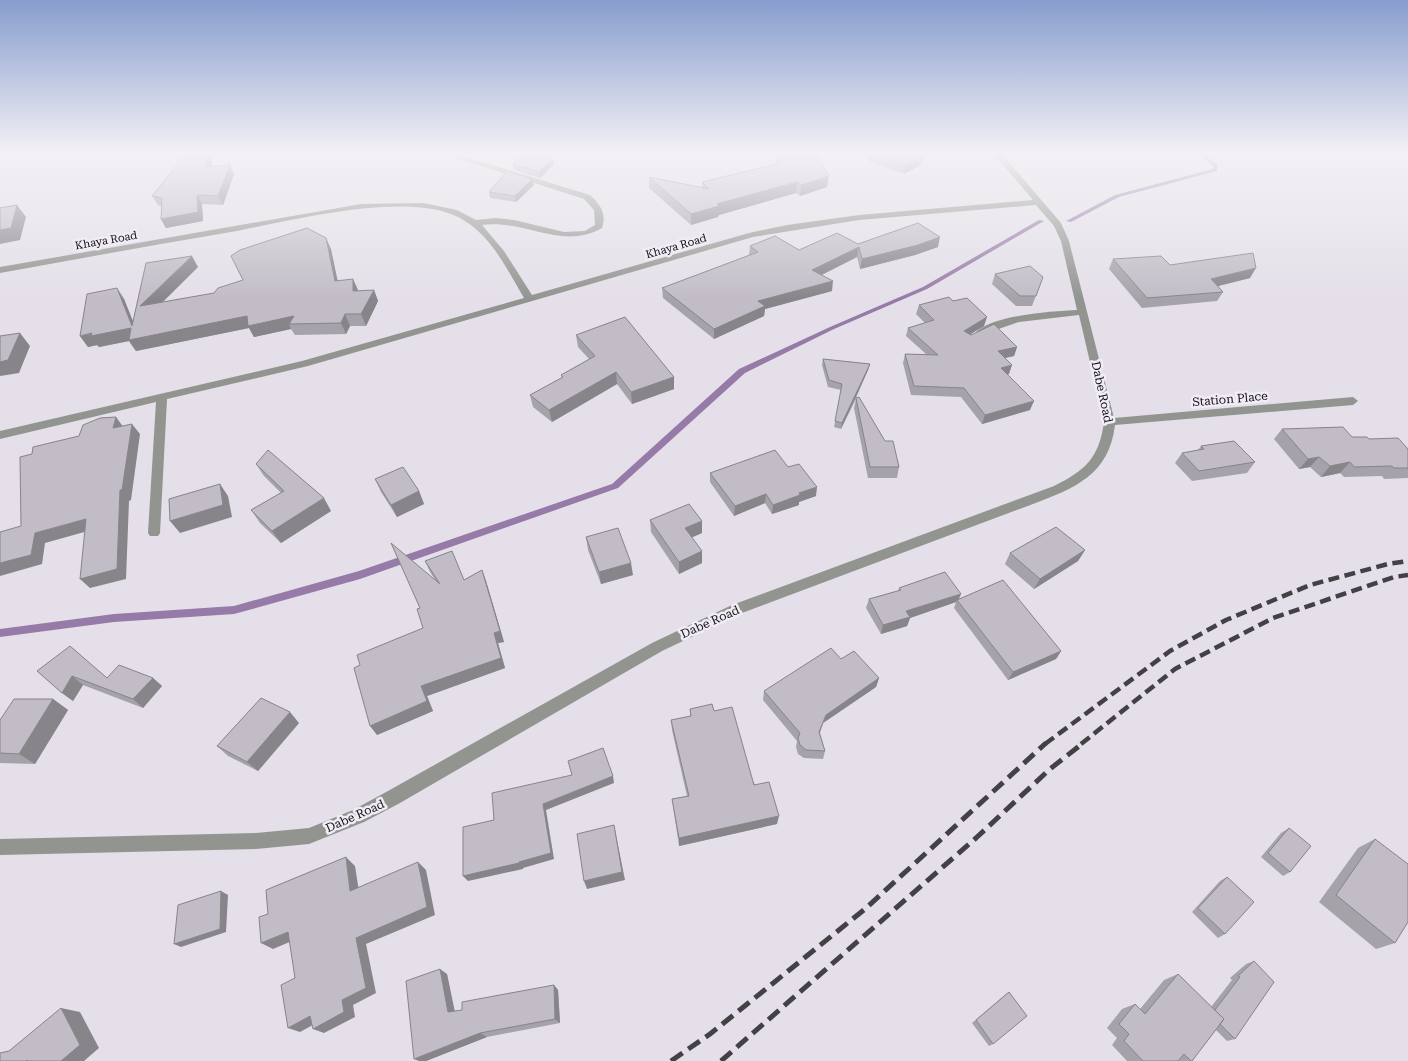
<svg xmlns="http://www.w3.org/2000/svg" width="1408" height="1061" font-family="'Roboto Serif',serif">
<rect width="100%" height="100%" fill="#e4dfe8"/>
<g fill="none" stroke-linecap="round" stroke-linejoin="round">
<path fill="#967aa7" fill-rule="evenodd" d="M1202,156H1206L1218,165L1217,171L1119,197L1071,222L1066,221L1115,195L1213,169V166L1202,158Z
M1039,220L1044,221L927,289L834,329L745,373L618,488L360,579L234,614L114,622L0,637V629L114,614L234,606L359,571L612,484L739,369L830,327L923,287Z"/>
<path fill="#929490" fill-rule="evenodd" d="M438,152H449L590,195C600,204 607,214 602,228C561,251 525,219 482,225L504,251L532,295L749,233L787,225L859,215L1033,200L992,152H1000L1061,223L1069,241L1114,418L1353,397L1358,401L1353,405L1115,425C1109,475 1075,488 1033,504L742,613L662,651L400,803L364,822L309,844L256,849L0,855V839L256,833L309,828L353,810L388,791L652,643L732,605L1054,486C1086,470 1099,458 1104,422L1079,315L1019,322L981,335L976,332C994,315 1053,311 1077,310L1061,241L1054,226L1036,205L859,220L753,237L308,366L167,399L160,533L158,536H150L148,533L156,402L0,439V431L302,361L524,298C505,266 488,228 451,214C397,193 289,221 231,232C154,245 77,259 0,273V267L361,204L423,203L457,210L476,220L496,218L514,220L564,232L585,231L595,225L594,210L584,199Z"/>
<path stroke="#444145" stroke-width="4.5" stroke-dasharray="11 5.5" stroke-linecap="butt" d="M1045,744L1170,651L1226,620L1310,585L1388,564L1408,561
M1081,744L1175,669L1273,618L1394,577L1408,575"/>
<path stroke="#444145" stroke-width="5" stroke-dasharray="14 7" stroke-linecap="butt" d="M671,1061L710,1034L865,909L1046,743
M721,1061L976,838L1050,769L1083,743"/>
</g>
<path fill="#a6a2a9" d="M869,152L923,156L921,165L904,174L868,161Z
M777,153L827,187L800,196L796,193L719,215L718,217L691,225L649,188V177L702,188V182L776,164Z
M553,158L554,164L540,178L514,170L513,164Z
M212,161V166L234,174L223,205L202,204L203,221L166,228L161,219V206L158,205L152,196Z
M534,185L516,202L490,198L489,192Z
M858,244L938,247L915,255L860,269L857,257L822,275L832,291L765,309L764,316L714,339L663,298L662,288L749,255L750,246L799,250Z
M331,249L337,281L353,279L358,291L374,290L378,301L366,326H350L346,334L295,335L291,329L254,337L249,328L136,351L129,341L99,347L97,345L88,347L80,336L124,299L133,321L198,267L163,302L214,293Z
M1113,259L1250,278L1218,286L1223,292L1217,301L1142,308L1109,269Z
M995,274L1043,277L1032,306H1016L992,284Z
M919,305L984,326L970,334L1017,347L1014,356L1005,358L1009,374L1007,375L1030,410L982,424L961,397L911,395L903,363L905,354H926L906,336L908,328L925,323L916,314Z
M576,335L674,377V389L632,404L617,384L552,422L533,407L530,395L562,378L561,375L589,359L578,347Z
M823,359L870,364L868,370L856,398L899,467L897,478H868L854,408L856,399L841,429L834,427L841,390L828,387L822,365Z
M1282,429L1369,439L1408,449V478L1384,479L1382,476L1344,477L1340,473L1321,477L1310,467L1299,469L1274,439Z
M1201,446L1255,462L1247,473L1192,481L1175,463L1182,453L1198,450Z
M256,464L331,511L281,543L260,523L251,510L281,493L264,476Z
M788,467L816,496L799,502V505L772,514L765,503L734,516L710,482V473Z
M375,479L419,491L424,504L397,517L381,492Z
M650,520L702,533L692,537L702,563L679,574L651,532Z
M586,537L633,575L601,584L588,550Z
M1085,550L1078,561L1034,589L1005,564L1010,553Z
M425,561L464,580L482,570L486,581L504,642L498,643L505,668L427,696L433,711L377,735L360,665L423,628L420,608L436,581L430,572Z
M899,588L959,600L1061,651L1056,659L1008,680L954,608L956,602L910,618L907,626L881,634L866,608L869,599L898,591Z
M841,659L879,678L876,687L823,723L820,733L825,751L823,759L804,758L798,754L796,747L797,741L763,700L764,691Z
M37,671L108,678H153L162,686L143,708L83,685L73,701L62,693Z
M53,699L68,710L35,764L0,763V720Z
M690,709L714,711L777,824L679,846L672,799L687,796L672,730L671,720L690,716Z
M299,723L258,771L228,756L217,746Z
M1289,828L1290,872L1283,876L1261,857L1281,833Z
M1375,839L1395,943L1376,949L1319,902L1358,848Z
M1227,877L1225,934L1218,938L1192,912L1220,881Z
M1254,961L1235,1039L1227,1041L1216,1030L1192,1061H1127L1112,1045L1117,1038L1107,1028L1122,1009L1135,1004L1140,1009L1164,980L1178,974L1211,1007L1232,980L1230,978L1246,964Z
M447,974L454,1011L462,1010L554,985L558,990L560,1023L487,1037L426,1061H419Z
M1009,992L993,1044L989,1046L972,1023L1005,995Z"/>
<path fill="#87848a" d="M208,152L212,161L210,176L206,167Z
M923,156L921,165L904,174L906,165Z
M553,158L554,164L540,178L539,172Z
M230,165L234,174L223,205L218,196Z
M829,176L827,187L800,196L801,185Z
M532,179L534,185L516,202L515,196Z
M797,182L796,193L719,215L718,217L691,225V214L717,204Z
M197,195L202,204L203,221L166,228L161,219Z
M17,205L26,217L20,240L0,244V230Z
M940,237L938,247L915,255L860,269L862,259Z
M326,238L331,249L340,292L335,281Z
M859,247L857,257L811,280L812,270Z
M192,256L198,267L147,317L140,306Z
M1256,268L1250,278L1206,289L1211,279Z
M353,279L358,290L357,303L353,291Z
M833,281L832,291L765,309L764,316L714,339V329L758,301Z
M117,288L124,299L139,337L132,326Z
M374,290L378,301L366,326L361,314Z
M345,314L350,326L346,334L341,323Z
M247,316H294L289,324L291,329L254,337L249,328L136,351L129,341L99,347L97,345L88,347L80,336L131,328Z
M987,317L984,326L961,340L964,331Z
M20,333L30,346L19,373L0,376V362Z
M1017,347L1014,356L995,360L998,351Z
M870,364L868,370L841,429L842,423Z
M1012,365L1009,374L997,377L1001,368Z
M616,372L617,384L552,422L549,410Z
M674,377V389L632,404L631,392Z
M1034,401L1030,410L982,424L985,415Z
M116,417L124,428H113Z
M132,424L140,434L131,500L129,501L126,579L90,588L80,579L120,490Z
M1319,457L1310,467L1299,469L1308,459Z
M1350,462L1340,473L1321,477L1330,466Z
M220,484L228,496L232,517L180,533L170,521Z
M817,487L816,496L799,502V505L772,514L773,505L799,493Z
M419,491L424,504L397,517L391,505Z
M766,494L765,503L734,516L735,506Z
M324,498L331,511L281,543L272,531Z
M86,519L95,529L45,543L42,564L0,576V563L35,533Z
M702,521V533L686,540L685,528Z
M1085,550L1078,561L1034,589L1040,579Z
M702,551V563L679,574V562Z
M631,563L633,575L601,584L599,572Z
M482,570L486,581L504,642L498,643L505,668L427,696L433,711L377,735L370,726L421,686L494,633Z
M961,594L958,601L957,600L956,602L910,618L907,626L881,634L883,625L906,611Z
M1061,651L1056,659L1008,680L1013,672Z
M72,676L83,685L73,701L62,693Z
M153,678L162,686L143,708L133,699Z
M879,678L876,687L823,723L817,741L826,715Z
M53,699L68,710L35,764L19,754Z
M290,712L299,723L258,771L247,762Z
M613,776L614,783L546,810L554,859L523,868V869L468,881L463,876L543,804Z
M779,816L777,824L679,846V838Z
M614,825L625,880L587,889L584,881Z
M346,857L355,866L360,898L350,891Z
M418,862L426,870L435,915L366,944L376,993L353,1005L355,1017L324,1033L313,1029L342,1000L356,938Z
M221,891L228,895L226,932L181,947L174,944Z
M288,932L299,938L273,949L261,943Z
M440,969L447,974L456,1017L448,1012Z
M554,985L558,990L560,1023L555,1019Z
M61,1008L80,1012L99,1048L84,1061H61Z
M310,1016L322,1020L300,1032L288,1028Z
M480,1033L487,1037L426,1061H419L414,1059Z"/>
<path fill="#c1bcc5" stroke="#87848a" d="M208,152L206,167L230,165L218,196L197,195L198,212L161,219L162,198L152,196L185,155Z
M797,152H814L829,176L801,185L797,182L717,204L719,206L691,214L649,177L709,189L702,182L781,163L777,153Z
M870,152H921L923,156L906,165Z
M521,154L553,158L539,172L513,164Z
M507,171L532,179L515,196L489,192Z
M17,205L11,228L0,230V208Z
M918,223L940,237L918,245L862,259L859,247L812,270L833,281L758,301L765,306L714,329L662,288L758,252L750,246L775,236L799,250L837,233L858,244Z
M307,228L326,238L335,281L353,279V291L374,290L361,314H345L341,323L289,324L294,316L248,326L247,316L129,340L131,328L91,336L92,333L80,336L87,294L117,288L132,326L146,263L192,256L140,306L214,293L218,288L243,280L231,256L240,250Z
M1253,253L1256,268L1211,279L1223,292L1147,298L1113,259L1161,256L1170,265Z
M1030,266L1043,277L1036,296H1020L995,274Z
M949,297L953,301L967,298L987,317L964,331L971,335L994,324L1017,347L998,351L1012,365L1001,368L1034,401L985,415L964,388L914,386L905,354L938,355L908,328L934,320L919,305Z
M625,317L674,377L631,392L616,372L549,410L530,395L563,377L561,375L595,356L576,335Z
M20,333L8,360L0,362V336Z
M823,359L870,364L842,423L835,421L842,384L829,380Z
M859,397L885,441H893L899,467H870L856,398Z
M116,417L113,428L132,424L122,490H120L117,569L80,579L86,519L35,533L31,555L0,563V532L21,526L20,457L32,454L33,447L79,436L83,425L100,418Z
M1343,427L1352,437H1367L1369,439L1398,438L1408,449V468H1394L1392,466L1354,467L1350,462L1330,466L1319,457L1308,459L1282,429Z
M1234,441L1255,462L1199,471L1182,453L1204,449L1201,446Z
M268,450L324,498L272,531L251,510L284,491L256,464Z
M775,450L788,467L799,464L817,487L799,493L800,495L773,505L766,494L735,506L710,473Z
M403,467L419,491L391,505L375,479Z
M220,484L223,505L170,521L169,499Z
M689,504L702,521L685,528L702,551L679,562L650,520Z
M1056,527L1085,550L1040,579L1010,553Z
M618,528L631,563L599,572L586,537Z
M391,543L440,584L425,561L452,551L464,580L482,570L500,631L494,633L501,658L421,686L427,701L370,726L354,668L360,665L357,655L423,628L417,609L420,608Z
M945,572L961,594L906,611L910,617L883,625L869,599L901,590L899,588Z
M1003,580L1061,651L1013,672L957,600Z
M70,646L107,678L119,665L153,678L133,699L72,676L62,693L37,671Z
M831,648L841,659L854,651L879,678L826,715L819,732L825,751L806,750L800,745L798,738L800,733L764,691Z
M261,698L290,712L247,762L217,746Z
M14,699H53L19,754L0,753V720Z
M712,704L714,711L732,707L754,785L769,782L779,816L679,838L672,799L689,796L671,720L691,716L690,709Z
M603,748L613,776L543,804L551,853L519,862V863L463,876V827L494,820L492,793L572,775L568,761Z
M614,825L622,872L584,881L577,834Z
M1289,828L1311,846L1290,872L1268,853Z
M1375,839L1408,864V922L1395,943L1336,895Z
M346,857L350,891L418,862L427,907L356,938L366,988L342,1000L344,1012L313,1029L310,1016L288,1028L281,985L295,978L288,932L261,943L259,917L268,914L266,890Z
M1227,877L1254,902L1225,934L1198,908Z
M221,891L220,929L174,944L178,905Z
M1254,961L1274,982L1235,1039L1220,1024L1224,1019L1215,1010L1240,977L1238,976Z
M440,969L448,1012L462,1010V1002L554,985L555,1019L480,1033L414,1059L406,981Z
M1178,974L1224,1019L1192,1061H1191L1184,1054L1178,1061H1143L1124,1041L1129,1034L1119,1024L1135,1004L1145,1014Z
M1009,992L1027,1016L993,1044L976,1020Z
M61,1008L80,1045L61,1061H28L27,1060V1061H0V1053L9,1051Z"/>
<linearGradient id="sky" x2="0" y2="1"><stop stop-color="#879dce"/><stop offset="0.51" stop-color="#f3f1f5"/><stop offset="1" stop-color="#f3f1f5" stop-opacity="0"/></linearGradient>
<rect width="1408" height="300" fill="url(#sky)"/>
<g text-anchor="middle" stroke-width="5" stroke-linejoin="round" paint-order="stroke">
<g font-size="11" fill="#121013" stroke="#f1ecf5">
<text transform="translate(106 240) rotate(-10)" y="4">Khaya Road</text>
<text transform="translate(676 246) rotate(-16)" y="4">Khaya Road</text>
</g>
<g font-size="12" fill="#121013" stroke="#f1ecf5">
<text transform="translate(1102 392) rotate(78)" y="4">Dabe Road</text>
<text transform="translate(1230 399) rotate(-5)" y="4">Station Place</text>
<text transform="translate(710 622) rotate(-24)" y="4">Dabe Road</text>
<text transform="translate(355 816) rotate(-24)" y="4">Dabe Road</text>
</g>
</g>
</svg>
